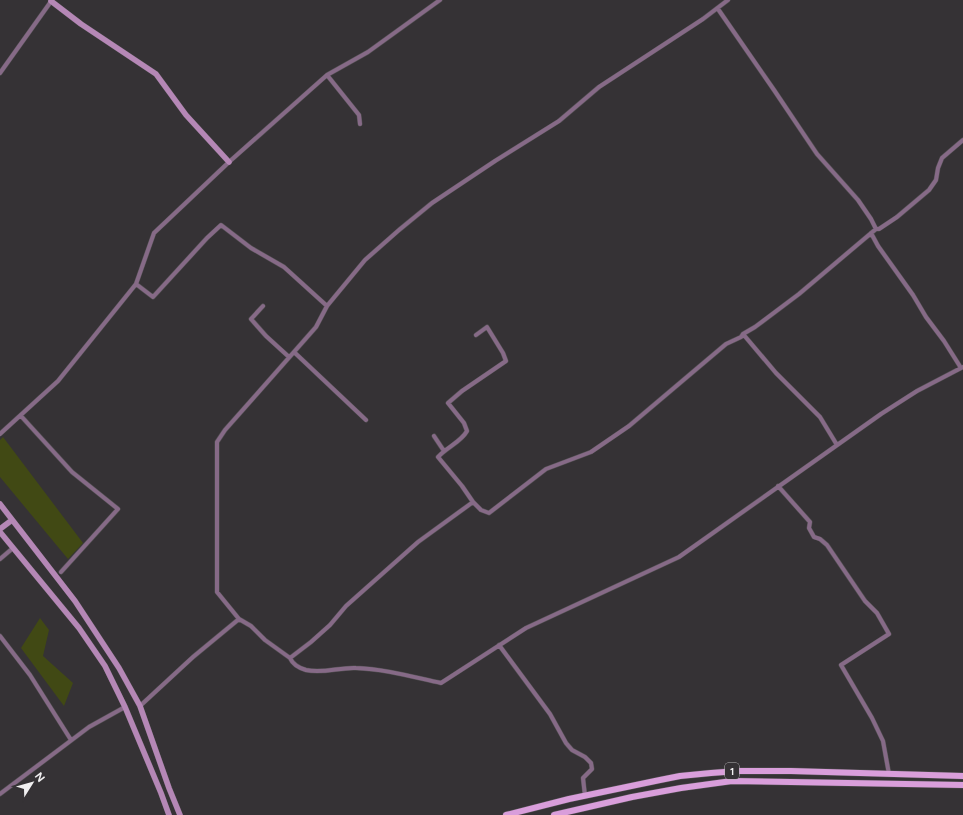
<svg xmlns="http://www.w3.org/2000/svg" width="963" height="815" font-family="Figtree,sans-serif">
<rect width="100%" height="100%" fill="#353235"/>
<path fill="#414914" d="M3,437L83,543L68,559L0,477V440Z
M40,618L49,630L43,656L73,683L64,706L21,648Z"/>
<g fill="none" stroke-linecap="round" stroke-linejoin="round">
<g stroke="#535053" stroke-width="5">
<path id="street" d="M728,0L703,19L599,87L559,121L495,161L432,203L399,230L365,260L327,306L316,327L225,430L217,442V592L239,619L251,626L265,640L290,658L311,642L330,625L346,606L418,542L473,502L481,510L489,513L546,469L591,452L629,426L726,344L741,337L743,334L755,327L799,294L876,229H879L897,217L929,190L936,180L938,168L942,158L963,140
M718,9L774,90L817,154L858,200L871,219L876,229
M0,73L52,0
M327,75L359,115L360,124
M871,233L878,246L913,295L926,317L944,341L961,368
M136,284L153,297L207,238L221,225L251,248L284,267L327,306
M263,306L251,319L266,336L289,357
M743,334L776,373L820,417L837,445
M294,352L366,420
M21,416L72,472L118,509L61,572
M0,434L58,381L136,284L154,233L229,162L327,75L368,52L440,0
M434,436L444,451
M778,486L810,522L809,528L814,537L820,539L827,545L865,601L877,613L889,634L841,665L872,718L883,741L889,774
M473,502L462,486L438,457C447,447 461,442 467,431L464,423L448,403L462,391L506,361L503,353L487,327L476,335
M0,559L13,548
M0,636L30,675L71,740
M499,645L550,714L566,743L572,750L585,757L591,763L592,769L583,778L585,796
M290,658C293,665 299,668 306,670C323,674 340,667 356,668C385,669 413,677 441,683L526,628L679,557L881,414L917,391L963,367
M140,706L193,657L239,619
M0,794L89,727L125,707"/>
</g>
<g stroke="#535053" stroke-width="6">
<path id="secondary" d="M51,1L81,24L156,74L186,115L229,162
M0,504L75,601L119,668L140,706L169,788L180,815
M0,529L12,520
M0,532L79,628L105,666L125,707L161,793L169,815"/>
</g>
<g stroke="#535053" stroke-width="7">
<path id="primary" d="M506,815L569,799L660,780L680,776L711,773L738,771H791L963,776
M554,815L632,797L681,788L732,781L963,785"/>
</g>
<use href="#street" stroke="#866a87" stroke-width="4"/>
<use href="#secondary" stroke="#b587b6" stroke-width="5.5"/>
<use href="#primary" stroke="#d99edb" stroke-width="6"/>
</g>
<g text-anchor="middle" stroke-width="3" stroke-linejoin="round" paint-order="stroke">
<rect fill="#353235" stroke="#b8b6b8" stroke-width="1" x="725" y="763" width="14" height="16" rx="3"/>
<g font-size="10" font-weight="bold" fill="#f0eff0">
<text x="732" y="775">1</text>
</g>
</g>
<g transform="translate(32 783) rotate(53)" stroke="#353235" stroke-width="3" paint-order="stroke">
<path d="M0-3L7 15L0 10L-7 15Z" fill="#f0eff0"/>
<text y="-6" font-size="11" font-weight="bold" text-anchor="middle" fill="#f0eff0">N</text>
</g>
</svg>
